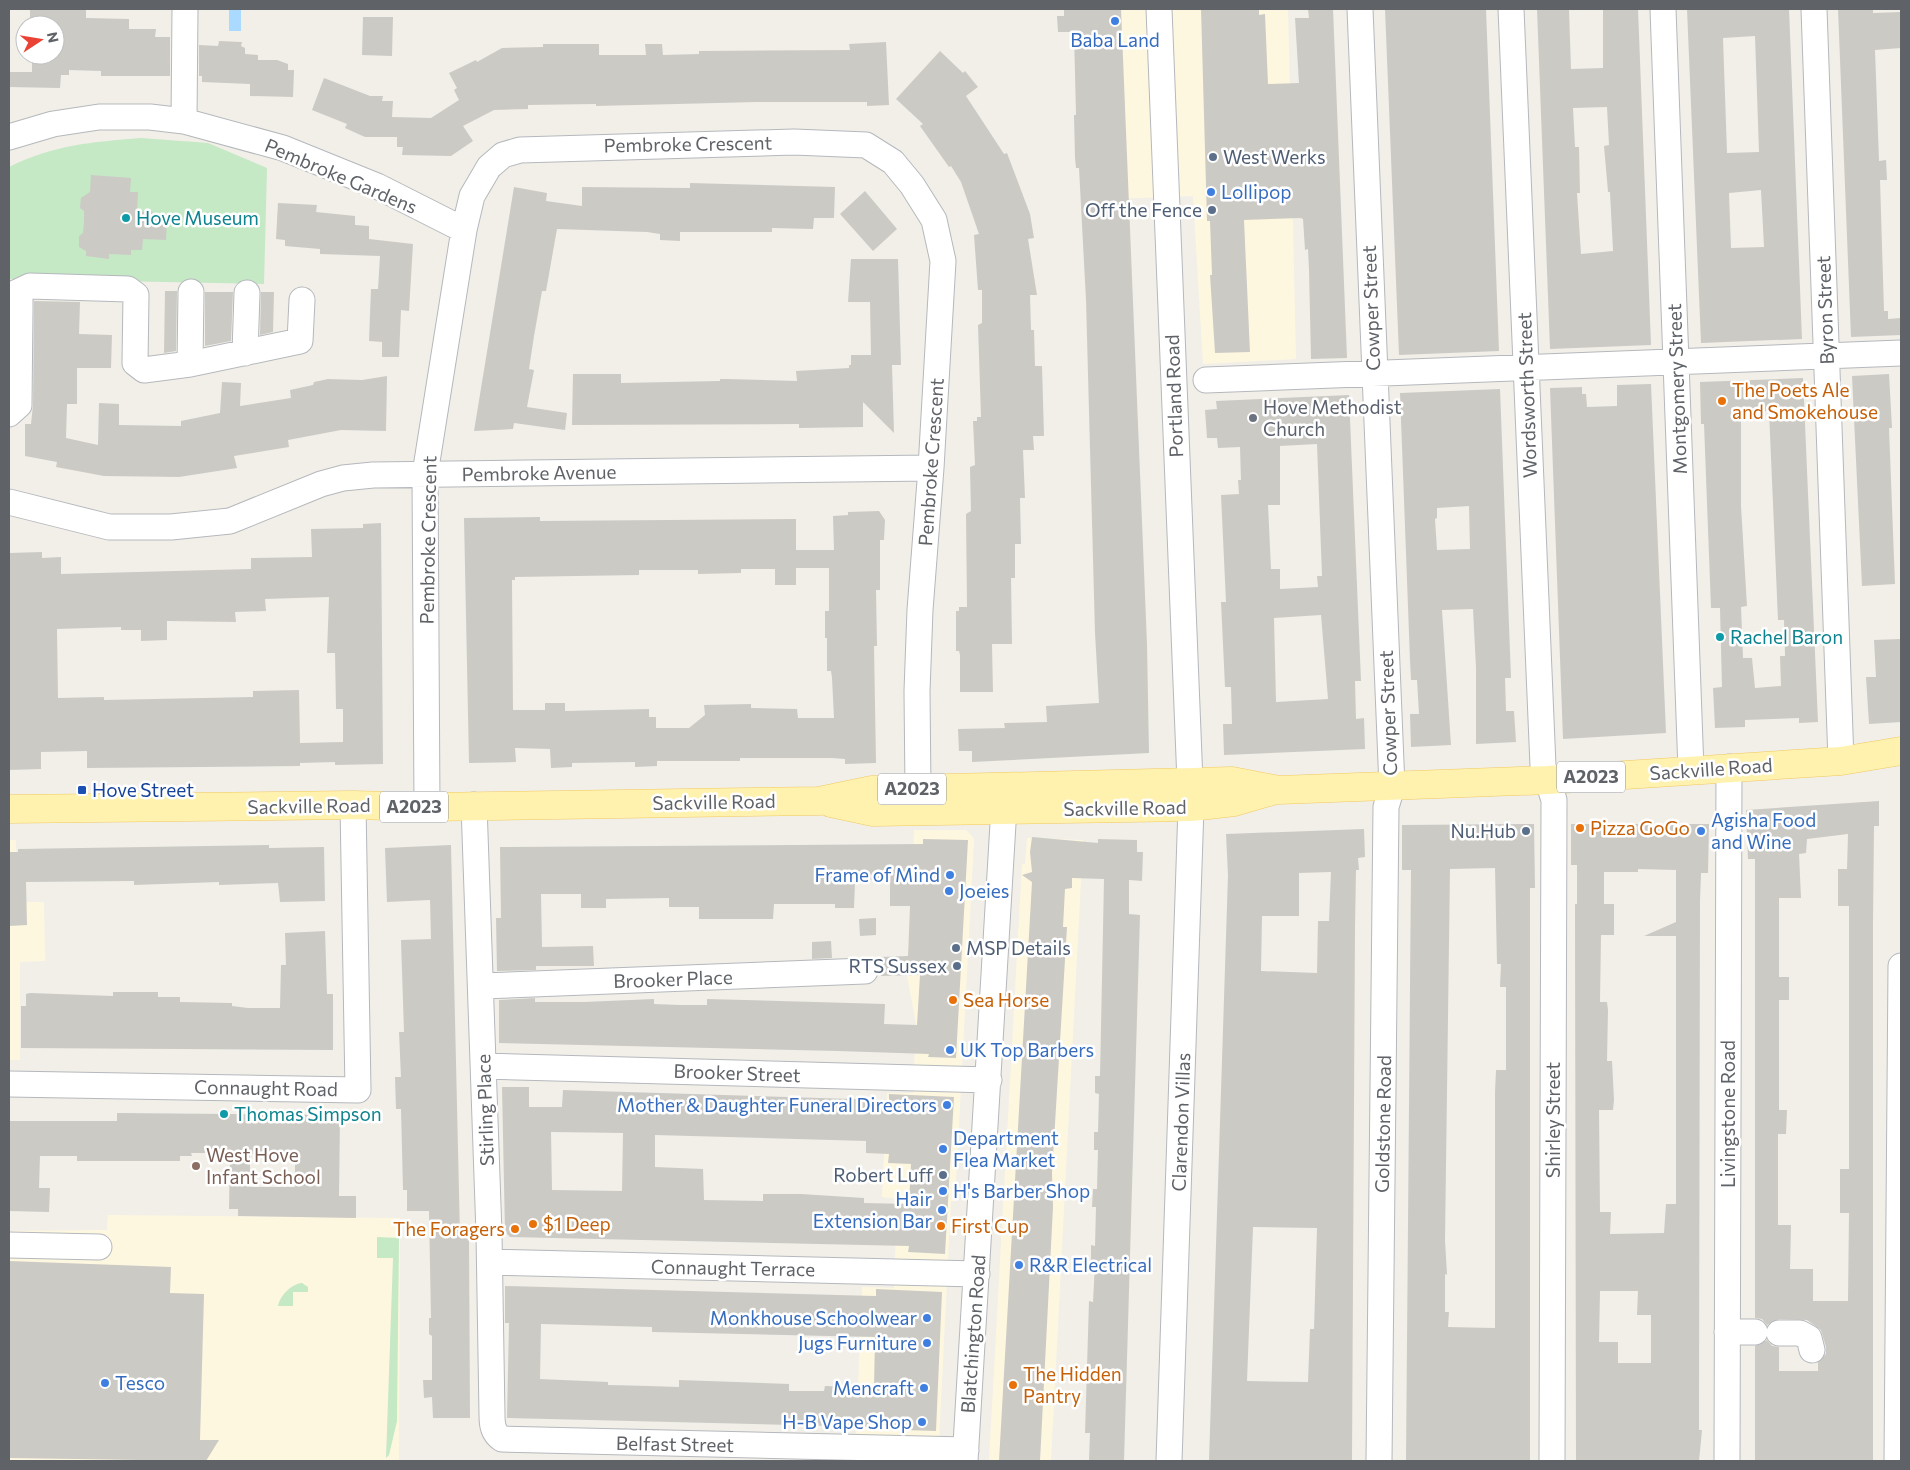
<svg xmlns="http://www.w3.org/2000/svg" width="1910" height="1470" font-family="Commissioner,sans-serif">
<rect width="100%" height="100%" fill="#f1efe8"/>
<path fill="#fef7e0" d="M1076,9H1288L1296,359L1203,364L1193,196L1084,200Z
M914,830H966L972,836L974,840L955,1201H951L938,1461H855L862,1287L894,1288L897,1199L882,1197L887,1093H913L916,1024L907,976Z
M1027,838L1083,840L1051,1461H989L1022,864H1025Z
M9,840H16L17,902H44L45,961L20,962V1060H9Z
M108,1215L400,1218L399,1461H9V1231L107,1230Z"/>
<path fill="#c5e8c5" d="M141,138L208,143L267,168L264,284L9,279V167C54,145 91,142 141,138Z
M377,1237L399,1238L397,1421L389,1455L386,1458L393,1258H377Z
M302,1283L308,1287V1292H293V1306H278C280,1296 291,1284 302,1283Z"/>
<path fill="#aadaff" d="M229,9H241V31H229Z"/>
<path fill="#cccac5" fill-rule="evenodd" d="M30,9L86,10V18L129,19V29H156L155,37H170V76H101V71L69,70V75H61L60,88L9,87V72H32V55H55V25H30Z
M1064,9H1121L1147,644L1149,753L972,762V751H959L958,729L1005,728L1004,723L1047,722L1046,706L1099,703L1095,633L1086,300L1079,168H1076L1075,158L1074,115H1076L1074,32H1058L1057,16H1064Z
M1201,9H1259V15L1265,14L1268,84L1299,83L1295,18H1309L1308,9H1333L1347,358L1311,359L1309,270L1308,249L1305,250L1303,219L1300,218L1244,220L1250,352L1215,353L1210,275H1212L1210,221H1207Z
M1385,9H1486L1499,351L1399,355Z
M1537,9H1569L1571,69L1603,68V9H1638L1651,345L1550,349ZM1607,107L1609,145L1604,146L1608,192H1610L1613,251L1581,254L1577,193H1580L1579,147H1575L1573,108Z
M1687,9H1789L1802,339L1701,343ZM1755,36L1759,152L1727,153L1723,38ZM1761,190L1764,247L1731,248L1729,193Z
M1838,9H1873V13L1901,12V48L1875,50L1879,161L1886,160L1887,180H1880L1884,311H1888V319L1901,318V335L1851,337Z
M363,17H393L392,56L362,55Z
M219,41L242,42L241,46L245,48V54L258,55V60H277L288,64V70H294L293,97L250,96V84L202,82V76H199V45L218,46Z
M886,42L889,105L867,106V102H757L596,106V104L528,105V109L494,110L463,126L473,141L451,156L402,155L403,147H397V137H365L345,128L347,124L312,110L324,78L370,96H383L382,101H393L392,117L431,118L459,100L454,90L457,88L449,73L476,60L477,62L502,48L543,47V44H599V55H646L645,44H662L663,55L699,54V51L850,50L849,44Z
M940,51L963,73L965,71L978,87L966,96L1004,154L1007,153L1030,214L1034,238L1028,239L1037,295H1030L1031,330H1034L1035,366H1042L1044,436H1033L1034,450H1023L1025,498H1020L1021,544H1015V578H1011L1012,644H992L993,692H960V655L959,651H956V611H959V607H967L966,514L971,511L970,467L975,465L973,421H977V417H981L978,325L982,323V290H978L974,235L979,234L961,182L951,166L949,167L920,126L923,124L896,99Z
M91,175L131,178L130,192H138L137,211L167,214L166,240L143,239L142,250H131V255L109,254V259L86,256V251L79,247V236L83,233L84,222V211L80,208L81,198L90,192Z
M690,183L835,187L834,218H814L813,229L772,228V232H680V241L660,240V234L647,232L557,229L546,291H542L534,336L529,369L534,370L527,407L567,413L565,430L514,423L513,429L474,431L514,187L547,193L546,201L582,206V187L690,188Z
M865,191L897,229L873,251L840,214Z
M278,203L317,205L316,212L355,216V225L369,226V239L413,244L409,311L401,310L399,357H382V342L369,341L371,289H378L380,256L320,254V249L285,246V240L276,239Z
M851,259H898L901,365H892L894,433L863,402V427L799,428V424L572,425L573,374H621V383L720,381V379H728L797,381L796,371L849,368V365H851V355H871L870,302H848Z
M165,291H177L176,351L164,353Z
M205,292H233L231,341L205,346Z
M261,292H274L273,332L260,335Z
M34,301L80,302L79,334L112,335L111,368H77V404H67L66,438L98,445L99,403L119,404V425L181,426V421L220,413L222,382L241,383L240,406L291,398L290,390L313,385L314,382L328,379L362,380L387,376L386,431L341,430L288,440L289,447L234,456L237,468L179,477L104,476L56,467L57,462L25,456V424H31L33,405Z
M1889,374L1892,428H1889L1895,584L1862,586L1852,376Z
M1803,378L1818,722L1799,723V718L1745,720V727L1715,728L1713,688L1722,687L1720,608H1711L1704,424H1701L1700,382ZM1769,411L1778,620H1784L1785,656H1780L1781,686L1755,688L1752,658H1743L1741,607L1747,606L1741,506V412Z
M1651,384L1666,733L1563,739L1550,388L1582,387V394H1586L1587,407L1617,406V385Z
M1500,389L1511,678H1505L1506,711H1514L1516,742L1476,744V668L1473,609L1442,610L1451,745L1411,747L1410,714H1419L1417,680H1411L1410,660L1400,393ZM1469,506L1470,549L1437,550L1435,519L1437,518V508Z
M1349,395L1361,681H1355L1356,719L1364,718L1365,749L1224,755L1223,724H1232L1231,687H1225L1221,602H1226L1221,495L1239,494L1238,480H1241L1240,447L1218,448L1217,438H1207L1205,410L1217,409L1216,401ZM1317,444L1322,576H1317L1318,587L1280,589V569H1271L1268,505H1280V446ZM1321,615L1328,699L1276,702L1274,618Z
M879,511L885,520L884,540H880V590H876L877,646H874L876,763L845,764V759L832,758H740V761H657V766L635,767V762L572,763V767L551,768L550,749L515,748L516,762L469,763L464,518L540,517V521L796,519V550H834L833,516L848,515V512ZM796,568H829V611H825V638H827V671H831L832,678L834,718H798L797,709L751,708V704L704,705L705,715L689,728H656V717H649V709L565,711V703H545V710H513L512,580H515V577L639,575V570H698V574L741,573V569H775V585H796Z
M381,523L383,764L335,765V762L300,763V766L87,768V751L41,752V769L9,770V553L42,552V558L61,557V574L251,569V558L312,557L311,529L363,528V524ZM329,597L327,653H335L336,709H343V742L300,743L299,690L253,691V697L104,700V697L58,698L57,629L121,627V630H141V641L167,640V621L236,622L235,612L266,611L265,599Z
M1901,639V722L1869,724L1866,677H1876L1874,640Z
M1879,801V826H1874L1873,922V1461H1755V1346L1767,1340L1772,1346L1779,1347V1371H1818V1362L1826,1354V1347L1821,1330L1807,1320L1779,1319L1767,1325L1762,1319L1755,1318V859H1748L1746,810ZM1848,834L1847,869H1838V906H1849V1169H1840V1213H1849L1848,1301H1813V1269H1790L1791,1225H1778V1134H1786L1787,1110H1779V1000H1789V977H1779V898H1801L1799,854L1806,853L1807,839Z
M1534,824L1535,888H1530V1461H1406L1411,870H1402V825ZM1495,868L1497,964H1501L1500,987H1506V1070H1496L1495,1092V1328L1448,1327L1449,1312H1445V1274L1447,1275L1445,1240L1450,869Z
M1571,824H1709L1708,873H1701L1700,900L1699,1400V1430H1702L1699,1461H1576L1575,920V904H1577V865H1571ZM1638,869L1676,870V922L1644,936H1676V1204H1666L1664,1233L1610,1234L1611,1212H1600L1599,1110H1613L1614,1100L1612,1061H1607L1608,1010L1607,1002H1600L1601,935H1614V904H1604V872H1638ZM1600,1291H1638L1637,1315H1651V1363H1618V1342H1599Z
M1364,829L1365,857L1358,858L1359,870H1356L1355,927L1352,1461H1209L1228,875L1226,834ZM1331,872L1329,921H1318L1317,973L1261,971L1262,916H1299V873ZM1253,1227L1317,1228L1314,1329H1310L1308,1382L1247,1381Z
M1032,837L1098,843V839L1137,840V852H1143L1142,881L1129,880V914L1140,915L1124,1461H1089L1090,1433H1085L1089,1301L1093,1302L1095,1263H1091V1245L1095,1246L1096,1207H1092L1093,1189H1097L1098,1150H1094V1132H1098L1099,1094L1095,1093V1076H1100L1104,879L1072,878V888L1065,889L1063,927H1067L1052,1173L1053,1207L1040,1461H999L1032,882L1022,875L1032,872L1030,852Z
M923,839L968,840L956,1058L928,1057L929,1054L838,1051L499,1043V1000L535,998V1002H584L654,999V1004L680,1005H707V999L885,1004L884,1024L917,1025L920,975L881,976L880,957L908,956L910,906H890V879L855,881L854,908H835V904H774L773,919H699V907H669V898L606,899V908H581V894H541L542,947L593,946L594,966H536V970L497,971L496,918H501L500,847L923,844Z
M269,845V848L324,847L325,901L280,902L278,883L219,885V882L134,885V881L26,882L27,925L9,926V852H18V849Z
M451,845L460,1236H469L470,1418H433L432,1397L424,1398L423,1380H432V1336L429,1334V1318H431L429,1211H407V1190H403L401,1109H396L395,1077H401L399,1032H404L401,940L431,939L430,900L387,902L385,848Z
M876,918V935L860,936L859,919Z
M325,931L327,994H333V1050L21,1048V1006H26V994L30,993L113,996V992H158V997H180V1002L232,1003V1006L248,1008H280L281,965H286L285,933Z
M831,941L832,958L812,959V942Z
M502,1087H529V1107H562L563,1090L852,1099L889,1100V1094L954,1097L945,1254L908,1252L909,1246L510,1237L505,1232ZM551,1132L623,1133L622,1191L552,1190ZM655,1135L866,1141V1153L889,1154L888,1163L911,1164L909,1204L864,1203V1198L801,1194H763V1201L704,1200L703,1169L655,1167Z
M117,1113L340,1115L339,1196H356V1218L238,1216V1209H229L230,1153H191L192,1156H180V1161H77V1156H40L39,1188H50L49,1212L9,1211V1121H117ZM250,1154H295V1187H250Z
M9,1261L171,1267L170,1293L204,1294L200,1440H219L206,1461L9,1458Z
M505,1286L876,1296V1289L942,1292L936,1431L872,1429L873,1427L507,1418L509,1323H505ZM541,1324L652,1327V1332L875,1337L874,1388L825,1386L824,1391H789V1384L679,1380V1387L649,1386L608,1385V1382L540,1379Z"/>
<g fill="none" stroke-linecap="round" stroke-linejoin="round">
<g stroke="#b5b8bc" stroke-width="27">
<path id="minor" d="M1159,9L1191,807L1169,1461
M1360,9L1392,787L1386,807L1379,1461
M1511,9L1543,766L1554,800L1552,1461
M1663,9L1691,770
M1814,9L1841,761
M184,121L185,9
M9,137L53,124L99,117H150L184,121L283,148L377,186L464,230
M9,294L20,298V310L19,405L9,414
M13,294L30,286L128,289L136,295L135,363L144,370L190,364L300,341L302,300
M245,353L247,293
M190,364L191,292
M1206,380L1901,353
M9,502L109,527H171L230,521L321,484L343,478L373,475L931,468
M474,805L489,1234L492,1415C492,1425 493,1433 502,1439L966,1450
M427,807L425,474L464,230L472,196L489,167L503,155L520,150L794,142L866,145L893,162L912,185L934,220L943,261L931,468L920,610L917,691L918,789
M482,986L865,971
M484,1066L989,1080
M9,1084L358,1090L353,805
M9,1245L99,1247
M490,1262L977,1274
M1727,1332H1755
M1779,1333H1800L1809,1338L1812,1350
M965,1461L1005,790
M1727,1461L1729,767
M1897,1461L1901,966"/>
</g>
<g stroke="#f2c960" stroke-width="29">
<path id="major" d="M831,803L873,812L1191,807L1234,802L1272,791
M9,809L353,805L427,807L819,801L872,790L1232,781L1279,790L1548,780L1841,761L1901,751"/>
</g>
<use href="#minor" stroke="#fff" stroke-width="25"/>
<use href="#major" stroke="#fff2af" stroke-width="28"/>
</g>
<g fill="#3f7fe0" stroke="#fff" stroke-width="2">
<circle cx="1115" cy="21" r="5"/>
<circle cx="1211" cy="192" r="5"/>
<circle cx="1701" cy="831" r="5"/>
<circle cx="950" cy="875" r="5"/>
<circle cx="949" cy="891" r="5"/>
<circle cx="950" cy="1050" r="5"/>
<circle cx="947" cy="1105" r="5"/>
<circle cx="943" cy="1149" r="5"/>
<circle cx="943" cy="1191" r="5"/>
<circle cx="942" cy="1210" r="5"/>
<circle cx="1019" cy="1265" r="5"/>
<circle cx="927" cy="1318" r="5"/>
<circle cx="927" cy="1343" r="5"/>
<circle cx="105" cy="1383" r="5"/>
<circle cx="924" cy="1388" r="5"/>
<circle cx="922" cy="1422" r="5"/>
</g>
<g fill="#5c6f8a" stroke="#fff" stroke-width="2">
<circle cx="1213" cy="157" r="5"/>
<circle cx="1212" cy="210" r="5"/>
<circle cx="1526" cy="831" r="5"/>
<circle cx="956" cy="948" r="5"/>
<circle cx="957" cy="966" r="5"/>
<circle cx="943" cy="1175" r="5"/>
</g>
<g fill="#0f9aa8" stroke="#fff" stroke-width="2">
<circle cx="126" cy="218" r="5"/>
<circle cx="1720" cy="637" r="5"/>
<circle cx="224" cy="1114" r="5"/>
</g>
<g fill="#e8710a" stroke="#fff" stroke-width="2">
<circle cx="1722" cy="401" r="5"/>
<circle cx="1580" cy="828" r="5"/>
<circle cx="953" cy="1000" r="5"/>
<circle cx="533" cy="1224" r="5"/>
<circle cx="941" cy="1226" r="5"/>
<circle cx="515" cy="1229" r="5"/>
<circle cx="1013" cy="1385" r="5"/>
</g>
<circle fill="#6b7280" stroke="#fff" stroke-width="2" cx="1253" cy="418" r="5"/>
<rect fill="#1a4fb4" stroke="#fff" stroke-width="2" x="77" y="785" width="10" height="10" rx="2.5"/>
<circle fill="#8d6e63" stroke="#fff" stroke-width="2" cx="196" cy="1166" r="5"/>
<g text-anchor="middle" stroke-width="5" stroke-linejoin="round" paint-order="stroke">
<g fill="#fff" stroke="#8f9295" stroke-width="1">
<rect x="1557" y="761.5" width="68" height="31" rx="4"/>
<rect x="878" y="773.5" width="68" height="31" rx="4"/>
<rect x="380" y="791.5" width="68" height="31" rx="4"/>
</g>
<g font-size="18" font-weight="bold" fill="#5f6368">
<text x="1591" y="783">A2023</text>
<text x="912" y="795">A2023</text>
<text x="414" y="813">A2023</text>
</g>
<g font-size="19" fill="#366cbe" stroke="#fff" text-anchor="start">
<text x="1115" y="47" text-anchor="middle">Baba Land</text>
<text x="1221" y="199">Lollipop</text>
<text x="1711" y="827">Agisha Food<tspan x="1711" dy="22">and Wine</tspan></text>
<text x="940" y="882" text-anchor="end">Frame of Mind</text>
<text x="959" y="898">Joeies</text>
<text x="960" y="1057">UK Top Barbers</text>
<text x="937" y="1112" text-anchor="end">Mother &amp; Daughter Funeral Directors</text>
<text x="953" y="1145">Department<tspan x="953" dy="22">Flea Market</tspan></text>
<text x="953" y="1198">H's Barber Shop</text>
<text x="932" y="1206" text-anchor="end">Hair<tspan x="932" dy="22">Extension Bar</tspan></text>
<text x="1029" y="1272">R&amp;R Electrical</text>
<text x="917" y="1325" text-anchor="end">Monkhouse Schoolwear</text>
<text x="917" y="1350" text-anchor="end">Jugs Furniture</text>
<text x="115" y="1390">Tesco</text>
<text x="914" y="1395" text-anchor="end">Mencraft</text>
<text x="912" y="1429" text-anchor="end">H-B Vape Shop</text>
</g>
<g font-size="19" fill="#5f6368" stroke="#fff">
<text transform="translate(688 144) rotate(-1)" y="7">Pembroke Crescent</text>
<text transform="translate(341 176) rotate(23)" y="7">Pembroke Gardens</text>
<text transform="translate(1371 308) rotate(-92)" y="7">Cowper Street</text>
<text transform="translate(1825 310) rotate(-92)" y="7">Byron Street</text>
<text transform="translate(1677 389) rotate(-92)" y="7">Montgomery Street</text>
<text transform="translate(1527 395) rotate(-92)" y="7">Wordsworth Street</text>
<text transform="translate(1174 396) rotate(-92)" y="7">Portland Road</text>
<text transform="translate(931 462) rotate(-86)" y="7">Pembroke Crescent</text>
<text transform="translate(539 473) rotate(-1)" y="7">Pembroke Avenue</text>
<text transform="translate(428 540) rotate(-89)" y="7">Pembroke Crescent</text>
<text transform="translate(1388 713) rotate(-92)" y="7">Cowper Street</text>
<text transform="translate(1711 769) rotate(-4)" y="7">Sackville Road</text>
<text transform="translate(714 802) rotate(-1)" y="7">Sackville Road</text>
<text transform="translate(309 806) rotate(-1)" y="7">Sackville Road</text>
<text transform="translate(1125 808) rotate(-1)" y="7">Sackville Road</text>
<text transform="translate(673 979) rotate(-2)" y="7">Brooker Place</text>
<text transform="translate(737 1073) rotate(2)" y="7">Brooker Street</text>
<text transform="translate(266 1088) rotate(1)" y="7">Connaught Road</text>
<text transform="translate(485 1110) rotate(-92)" y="7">Stirling Place</text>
<text transform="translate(1728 1114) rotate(-90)" y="7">Livingstone Road</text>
<text transform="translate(1553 1120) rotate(-90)" y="7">Shirley Street</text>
<text transform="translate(1181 1122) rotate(-88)" y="7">Clarendon Villas</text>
<text transform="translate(1383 1124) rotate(-89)" y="7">Goldstone Road</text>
<text transform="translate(733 1268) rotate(1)" y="7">Connaught Terrace</text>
<text transform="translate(973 1334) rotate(-86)" y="7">Blatchington Road</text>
<text transform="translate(675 1444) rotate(1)" y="7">Belfast Street</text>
</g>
<g font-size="19" fill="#4e5e75" stroke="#fff" text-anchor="end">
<text x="1223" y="164" text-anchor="start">West Werks</text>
<text x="1202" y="217">Off the Fence</text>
<text x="1516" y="838">Nu.Hub</text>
<text x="966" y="955" text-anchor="start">MSP Details</text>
<text x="947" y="973">RTS Sussex</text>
<text x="933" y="1182">Robert Luff</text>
</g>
<g font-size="19" fill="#0d838f" stroke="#fff" text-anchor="start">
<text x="136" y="225">Hove Museum</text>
<text x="1730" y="644">Rachel Baron</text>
<text x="234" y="1121">Thomas Simpson</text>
</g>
<g font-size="19" fill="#c56008" stroke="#fff" text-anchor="start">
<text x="1732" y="397">The Poets Ale<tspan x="1732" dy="22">and Smokehouse</tspan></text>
<text x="1590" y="835">Pizza GoGo</text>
<text x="963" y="1007">Sea Horse</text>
<text x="543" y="1231">$1 Deep</text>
<text x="951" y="1233">First Cup</text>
<text x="505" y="1236" text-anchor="end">The Foragers</text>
<text x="1023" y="1381">The Hidden<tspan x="1023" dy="22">Pantry</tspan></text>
</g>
<g font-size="19" fill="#5b616d" stroke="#fff" text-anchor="start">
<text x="1263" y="414">Hove Methodist<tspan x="1263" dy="22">Church</tspan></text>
</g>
<g font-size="19" fill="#164399" stroke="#fff" text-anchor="start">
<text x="92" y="797">Hove Street</text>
</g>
<g font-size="19" fill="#785e54" stroke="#fff" text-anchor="start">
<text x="206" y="1162">West Hove<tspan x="206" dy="22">Infant School</tspan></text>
</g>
</g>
<rect width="1910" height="1470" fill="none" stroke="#5f6368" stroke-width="20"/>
<g transform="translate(40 40) rotate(78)"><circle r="24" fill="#ffffff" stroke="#bfc1c3"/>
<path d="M0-4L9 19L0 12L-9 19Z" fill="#ea4335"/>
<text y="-8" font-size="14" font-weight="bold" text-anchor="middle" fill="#5f6368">N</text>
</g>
</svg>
